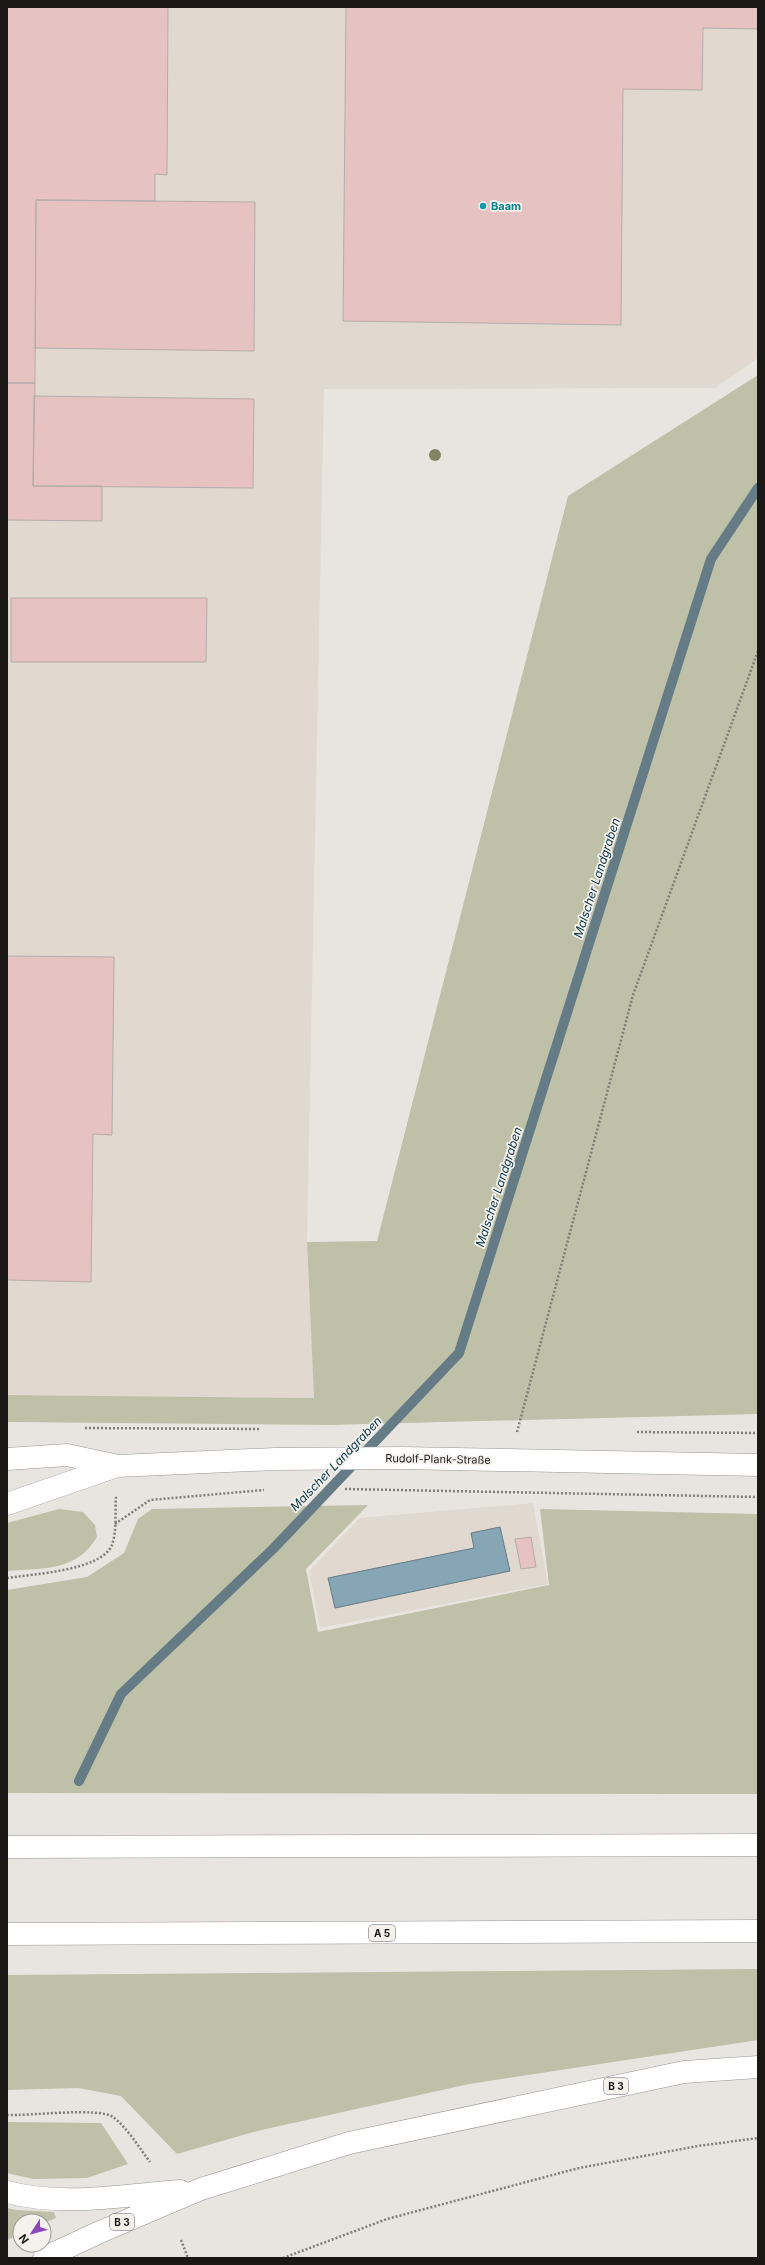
<svg xmlns="http://www.w3.org/2000/svg" width="765" height="2265" font-family="Inter,sans-serif">
<rect width="100%" height="100%" fill="#e8e5e1"/>
<path fill="#e1d9cf" d="M7,7H758V358L715,388L324,389L307,1242L314,1398L7,1395Z
M533,1503L548,1584L320,1628L309,1571L360,1518Z"/>
<path fill="#bec0a7" d="M758,375V1414L329,1425L7,1422V1395L314,1398L307,1242L377,1241L568,496Z
M368,1505L306,1569L318,1632L549,1585L540,1509L758,1514V1794L7,1793V1590L87,1577L124,1553L138,1519L152,1509Z
M59,1509L83,1512L95,1525L97,1537C76,1572 43,1568 7,1571V1523Z
M758,1969V2040L469,2084L257,2131L177,2154L121,2096L78,2088L7,2090V1975Z
M7,2122L101,2123L128,2164L87,2178L33,2179L7,2173Z
M7,2208L16,2210L54,2212L56,2218L44,2223V2221H20V2234L7,2240Z"/>
<path fill="#86a5b5" stroke="#657b86" d="M500,1527L510,1571L335,1608L328,1578L474,1548L471,1533Z"/>
<g fill="none" stroke-linecap="round" stroke-linejoin="round">
<path stroke="#657b86" stroke-width="10" d="M79,1781L121,1694L273,1549L459,1353L711,559L758,488"/>
</g>
<path fill="#e6c2c1" stroke="#b2adac" d="M7,7H168L167,175L155,174V201L36,200L35,383H7Z
M346,7H758V29L703,28L702,90L623,89L621,325L343,321Z
M36,200L255,202L254,351L35,348Z
M7,383H35L33,486H102V521L7,520Z
M34,396L254,399L253,488L33,486Z
M11,598H207L206,662H11Z
M7,956L114,957L112,1135L93,1134L91,1282L7,1280Z
M531,1537L536,1567L521,1569L515,1539Z"/>
<g fill="none" stroke-linecap="round" stroke-linejoin="round">
<g stroke="#979491" stroke-width="23">
<path id="major" d="M7,1459L67,1455L118,1466L275,1459L402,1458L758,1465
M7,1504L117,1466
M7,2192C63,2207 124,2195 181,2191
M44,2258L100,2232L201,2189L349,2143L684,2072L758,2067"/>
</g>
<g stroke="#979491" stroke-width="23">
<path id="highway" d="M7,1847L758,1845
M7,1934L758,1931"/>
</g>
<path stroke="#7e7c79" stroke-width="2.5" stroke-dasharray="2 2" stroke-linecap="butt" d="M85,1428L260,1429
M517,1432L633,995L758,651
M637,1432L758,1433
M345,1489L758,1497
M115,1524L150,1500L264,1490
M7,1578C32,1574 101,1571 112,1545C117,1531 115,1511 116,1496
M7,2115C29,2116 99,2107 113,2117C125,2125 141,2150 150,2162
M181,2240L188,2258
M283,2258L387,2219L579,2168L698,2146L758,2138"/>
<use href="#major" stroke="#fff" stroke-width="22"/>
<use href="#highway" stroke="#fff" stroke-width="22"/>
</g>
<circle fill="#838365" cx="435" cy="455" r="6"/>
<circle fill="#0f9aa8" stroke="#f5f2ee" stroke-width="1.5" cx="483" cy="206" r="4"/>
<g text-anchor="middle" stroke-width="3.5" stroke-linejoin="round" paint-order="stroke">
<g fill="#f5f2ee" stroke="#5b5958" stroke-width="1">
<rect x="369" y="1925" width="26" height="16" rx="3"/>
<rect x="604" y="2078" width="24" height="16" rx="3"/>
<rect x="110" y="2214" width="24" height="16" rx="3"/>
</g>
<g font-size="10" font-weight="bold" fill="#191817">
<text x="382" y="1937">A 5</text>
<text x="616" y="2090">B 3</text>
<text x="122" y="2226">B 3</text>
</g>
<g font-size="11" font-weight="bold" fill="#0d838f" stroke="#f5f2ee" text-anchor="start">
<text x="491" y="210">Baam</text>
</g>
<g font-size="11" fill="#191817" stroke="#f5f2ee">
<text transform="translate(438 1459) rotate(1)" y="4">Rudolf-Plank-Straße</text>
</g>
<g font-size="12" font-style="italic" fill="#053446" stroke="#f5f2ee">
<text transform="translate(597 878) rotate(-72)" y="4">Malscher Landgraben</text>
<text transform="translate(499 1187) rotate(-72)" y="4">Malscher Landgraben</text>
<text transform="translate(336 1464) rotate(-46)" y="4">Malscher Landgraben</text>
</g>
</g>
<rect width="765" height="2265" fill="none" stroke="#191817" stroke-width="16"/>
<g transform="translate(32 2233) rotate(234)"><circle r="19" fill="#f5f2ee" stroke="#9d9b98"/>
<path d="M0-3L7 15L0 10L-7 15Z" fill="#8d46b9"/>
<text y="-6" font-size="11" font-weight="bold" text-anchor="middle" fill="#191817">N</text>
</g>
</svg>
